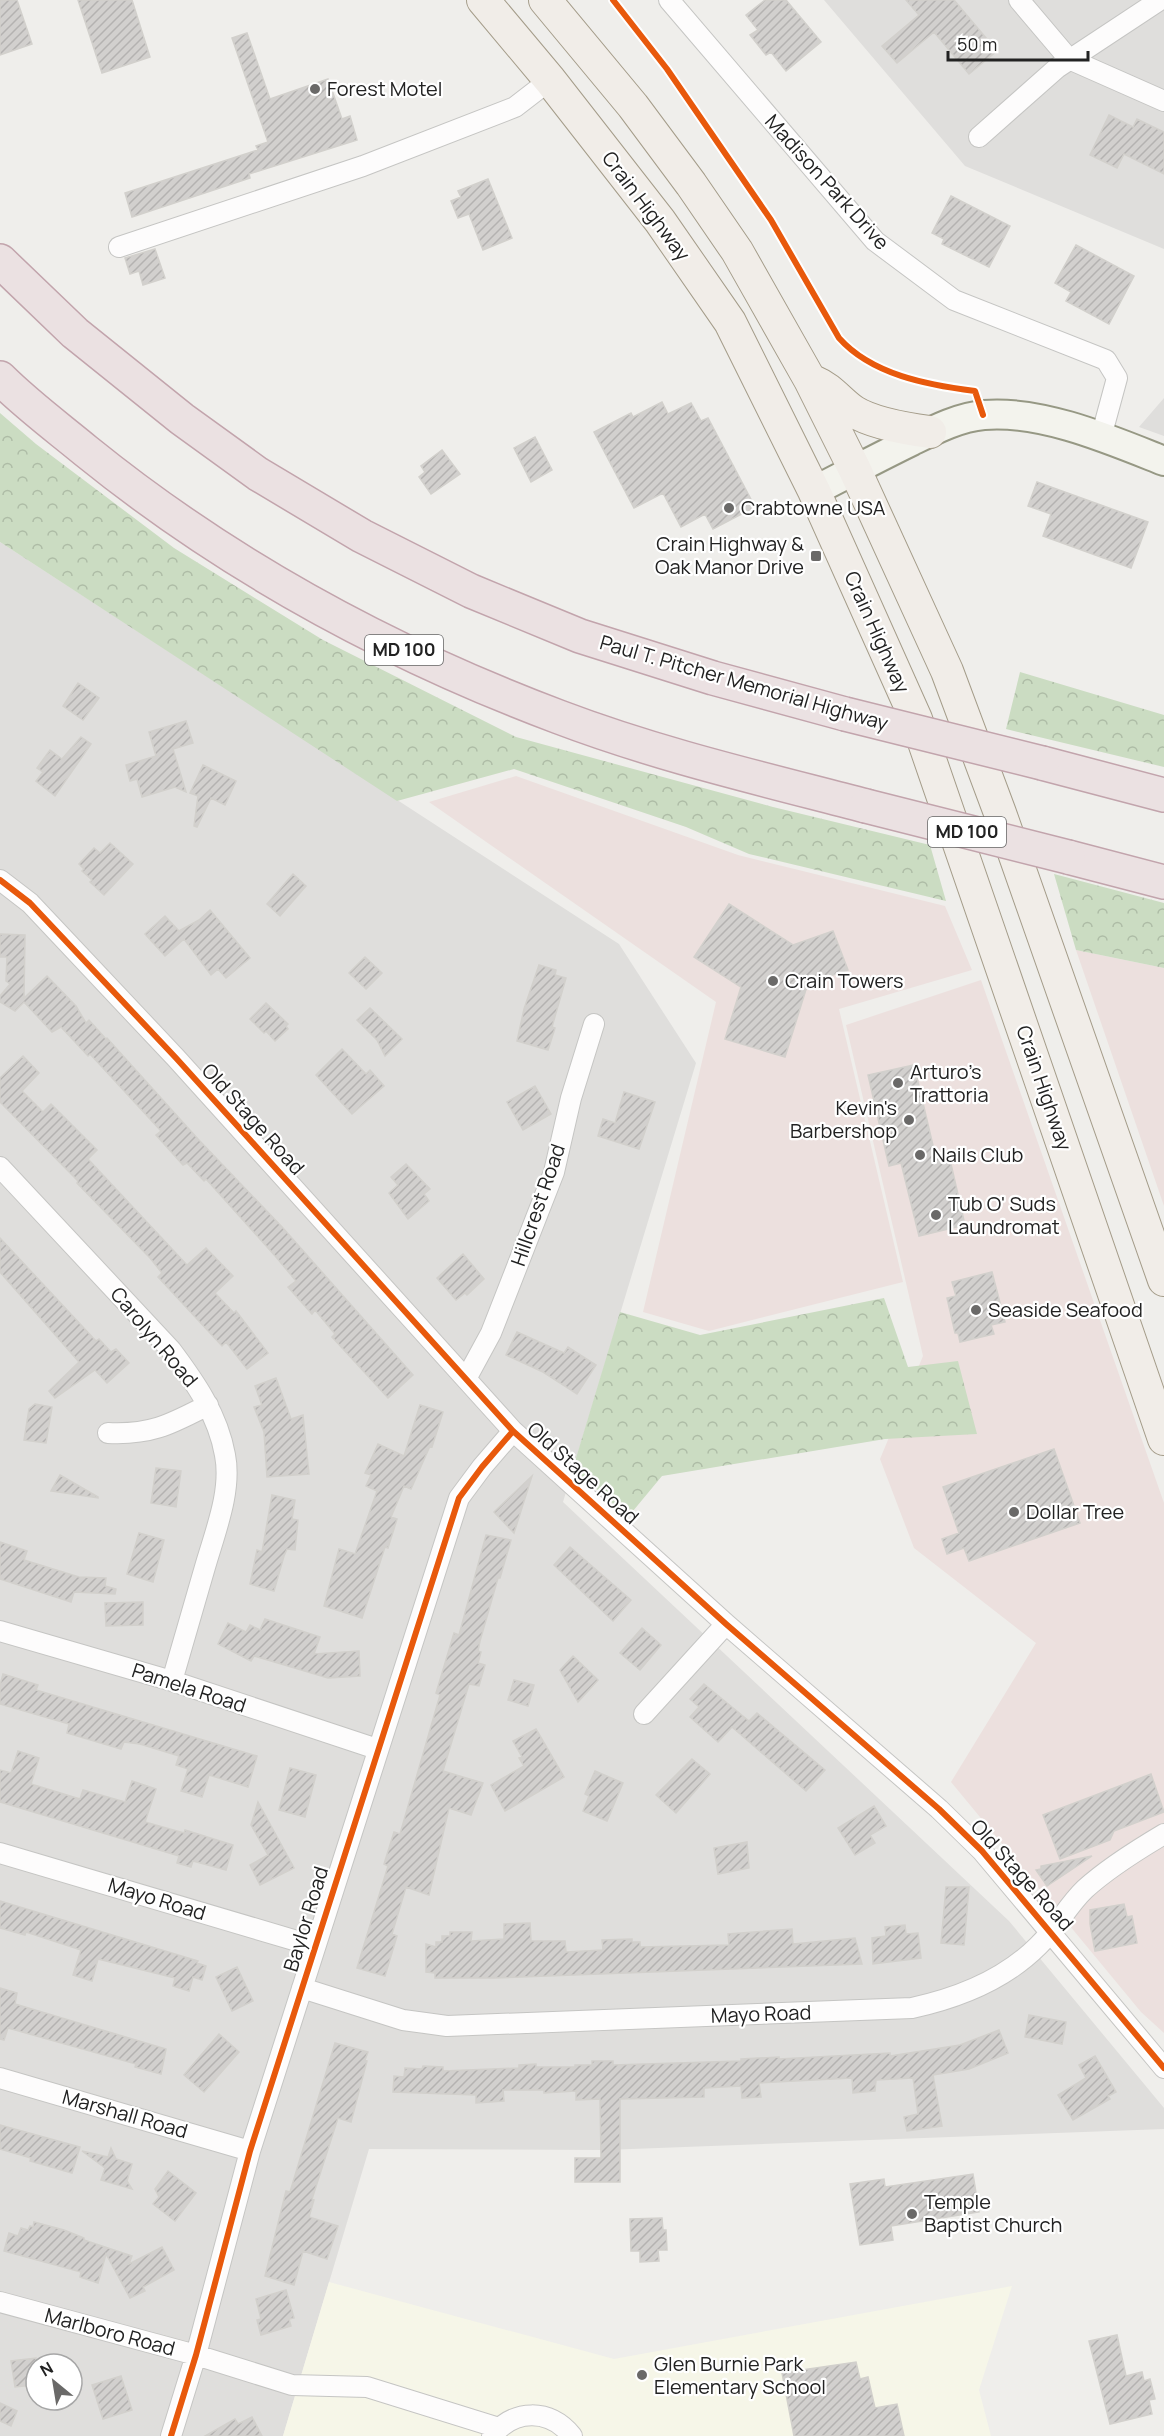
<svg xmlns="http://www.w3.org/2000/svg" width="1164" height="2436" font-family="Manrope,sans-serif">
<defs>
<pattern id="forest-crowns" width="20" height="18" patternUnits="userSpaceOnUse" patternTransform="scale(1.5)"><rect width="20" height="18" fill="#cbdcc2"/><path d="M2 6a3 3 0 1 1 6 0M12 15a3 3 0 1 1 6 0" fill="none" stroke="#aebca6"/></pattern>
<pattern id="building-hatch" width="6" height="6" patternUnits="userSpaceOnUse" patternTransform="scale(1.5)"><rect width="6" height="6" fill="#d2d0ce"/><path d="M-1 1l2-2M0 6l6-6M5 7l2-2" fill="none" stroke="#b4b2b1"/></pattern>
</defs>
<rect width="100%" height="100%" fill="#efeeeb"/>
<path fill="#dfdedc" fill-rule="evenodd" d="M824,0H1164V249L965,166Z
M1164,398V436L1139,427Z
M0,542L619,944L696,1063L563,1502L1009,1921L1164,2108V2129L605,2150L369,2149L283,2436H0ZM36,2364H72V2400H36Z"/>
<path fill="#ece0de" d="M516,776L738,855L945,906L972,970L839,1009L903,1282L709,1331L643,1312L716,1002L429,802Z
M1076,950L1164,968V1206Z
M981,980L1164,1503V2033L1141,2012L951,1782L1036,1643L914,1548L880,1459L923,1356L846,1025Z"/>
<path fill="#f6f6e8" d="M329,2282L614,2359L1012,2286L979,2390L991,2436H283Z"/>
<path fill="url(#forest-crowns)" d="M0,413L36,444L174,548L323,640L516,737L773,807L930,845L946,901L749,854L686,827L514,769L397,801L0,542Z
M1020,672L1164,715V767L1006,729Z
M1054,874L1164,903V968L1076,950Z
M884,1298L908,1367L958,1361L977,1434L885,1439L662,1476L628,1517L573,1468L620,1312L700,1335Z"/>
<path fill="url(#building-hatch)" stroke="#d2d0cc" stroke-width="1.5" d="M0,0H17L32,44L0,55Z
M78,0H132L150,57L102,73Z
M765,0H786L821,42L786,71L771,52L766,55L750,35L758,30L746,15Z
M906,0H954L997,51L969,74L934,32L897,63L882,46L919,15Z
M247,33L270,99L328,79L342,119L350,116L357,140L249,174L250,178L132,217L125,193L258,150L256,146L268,142L232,38Z
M1109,115L1133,127L1137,119L1164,132V174L1124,154L1117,168L1090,155Z
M488,179L512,238L483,250L469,214L458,218L451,201L461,197L458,191Z
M951,196L1010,226L989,267L942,244L944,239L932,233Z
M1076,245L1134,276L1109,324L1066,301L1071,292L1055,283Z
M155,249L165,278L143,285L139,271L130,274L125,258Z
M662,402L668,414L691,403L701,421L708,418L755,507L713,529L705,514L681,527L663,493L634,508L594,432L631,413L633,417Z
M535,437L552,470L531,482L514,448Z
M442,450L460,474L431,494L419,477L425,472L421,466Z
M1037,482L1148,522L1131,568L1043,536L1051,514L1028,506Z
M78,683L99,698L83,720L63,706Z
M186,721L193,743L173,749L186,792L175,787L142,797L137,779L130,781L126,765L156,756L149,732Z
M81,737L91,744L55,796L36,781L43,772L37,768L50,750L62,759Z
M203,765L236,781L225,805L211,798L197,827L194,826L198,796L190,793Z
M110,843L133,864L104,895L90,882L92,880L82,871L84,869L79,864L94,848L100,853Z
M293,874L306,886L280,916L267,904Z
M729,904L793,945L833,931L848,970L808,983L785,1057L725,1039L741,987L694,957Z
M210,910L250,958L226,978L218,969L211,975L184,939L165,956L145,934L165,916L179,931L199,920Z
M0,934L25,935L24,998L47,976L76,1006L86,1023L89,1020L106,1039L107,1038L198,1139L283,1228L413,1375L388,1398L332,1337L335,1334L315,1310L312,1314L288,1287L296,1281L276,1257L206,1179L204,1181L187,1163L183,1165L156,1135L161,1131L90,1054L88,1056L61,1027L52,1032L24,1002L15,1011L0,1002V996L10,984L6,981L7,957H0Z
M365,957L382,973L366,989L349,973Z
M539,965L556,970L555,975L566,978L552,1027L555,1028L548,1050L517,1041L524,1009Z
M266,1003L288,1024L286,1026L288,1029L275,1041L266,1031L264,1033L250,1019Z
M370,1008L402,1039L385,1056L377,1040L357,1020Z
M342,1049L366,1074L370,1070L384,1086L352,1114L316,1075Z
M23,1056L39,1073L22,1091L43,1112L51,1104L97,1150L88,1159L187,1265L206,1248L233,1276L215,1293L234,1313L236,1311L268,1353L247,1369L226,1342L222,1346L158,1277L162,1273L150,1258L77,1183L78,1181L0,1102V1078Z
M914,1065L935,1154L948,1151L965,1225L919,1236L901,1163L889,1166L868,1075Z
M535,1086L551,1114L523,1130L507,1102Z
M624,1092L655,1102L639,1149L598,1136L603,1119L615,1123Z
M406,1164L430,1189L424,1194L429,1201L408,1219L389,1193L398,1185L391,1177Z
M0,1238L96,1341L99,1339L111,1352L116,1349L129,1363L107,1383L95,1370L55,1398L49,1391L79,1362L0,1272Z
M463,1254L484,1279L467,1295L465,1293L456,1300L437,1278Z
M992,1272L1005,1322L991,1325L994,1334L960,1342L958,1333H955L947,1298L956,1296L952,1282Z
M517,1332L564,1353L568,1347L596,1365L577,1394L543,1372L506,1355Z
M276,1378L291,1419L303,1415L309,1474L267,1477L264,1432L254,1407L262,1405L255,1386Z
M35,1404L52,1407L46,1443L24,1440L29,1409Z
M420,1405L443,1412L432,1447L430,1446L411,1489L404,1486L391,1517L397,1519L388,1548L385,1547L362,1618L324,1606L339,1549L355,1554L377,1491L366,1486L371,1475L365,1473L378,1444L404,1456Z
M1054,1449L1080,1523L969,1561L964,1548L947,1554L942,1539L959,1533L943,1487Z
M156,1468L181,1471L176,1507L151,1503Z
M60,1475L98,1497V1498L51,1491Z
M532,1476L514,1533L494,1512Z
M272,1495L295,1500L292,1519L298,1520L295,1550L287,1549L284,1556L274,1591L250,1584L257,1550L262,1552Z
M139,1533L164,1540L153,1582L127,1574Z
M486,1535L511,1540L500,1578H498L480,1641L478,1651L481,1652L478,1663L485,1665L479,1686L469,1684L443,1771L483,1783L471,1815L449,1808L429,1895L406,1887L392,1934L397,1936L385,1976L357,1968L388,1866L384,1864L394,1832L400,1834L440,1695L436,1693L454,1633L459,1635Z
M0,1542L27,1551L24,1560L79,1577L106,1578L105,1586L116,1589L115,1594L74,1592L71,1602L0,1579Z
M570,1547L631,1600L613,1621L554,1565Z
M143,1602V1625L106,1626L105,1603Z
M265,1619L320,1637L314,1654L359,1651L360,1676L328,1678L254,1656L251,1661L218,1644L228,1623L246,1632L250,1625L260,1630Z
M642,1628L661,1645L640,1670L620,1653Z
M573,1656L598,1680L578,1702L560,1670Z
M3,1674L38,1685L36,1690L257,1756L248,1787L209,1775L202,1797L181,1791L188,1769L176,1765L179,1756L140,1744L124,1742L121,1749L67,1733L69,1724L0,1704V1685Z
M514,1680L534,1685L528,1706L508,1700Z
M704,1684L749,1721L757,1713L825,1770L806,1791L732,1727L718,1742L690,1717L699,1707L690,1699Z
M536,1729L564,1777L505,1811L491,1785L524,1766L519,1758L522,1757L513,1741Z
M18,1751L39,1758L31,1784L80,1799L83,1790L125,1802L132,1781L156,1789L145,1822L184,1833L185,1830L233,1845L226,1870L193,1861L191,1867L177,1863L179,1856L0,1802V1770L11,1773Z
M692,1759L710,1774L676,1813L656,1795Z
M290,1768L316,1775L305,1817L279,1810Z
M595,1771L623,1783L607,1821L583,1811L589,1796L585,1794Z
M1151,1774L1164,1812L1114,1831L1110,1840L1060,1859L1043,1815Z
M258,1802L294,1868L260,1885L250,1865L268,1855L251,1825Z
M874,1806L886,1826L870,1835L875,1843L855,1855L838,1828Z
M747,1842L749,1868L718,1874L714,1848Z
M1092,1856L1047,1886L1036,1870L1041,1869V1866Z
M946,1887H969L964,1945L941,1943Z
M0,1901L198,1961L197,1963L206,1966L202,1980L193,1977L189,1991L173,1986L175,1978L98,1959L92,1981L73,1975L81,1950L26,1932L25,1935L0,1928Z
M1124,1904L1127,1917L1132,1916L1137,1943L1095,1951L1090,1924V1910Z
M530,1923L531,1941H565L566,1952L603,1950L602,1940L632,1939V1942H640V1947L729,1945L728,1934L792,1929L793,1944L855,1938L862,1964L494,1978H435V1973L426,1972V1944L436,1947V1942H442V1936H450V1932H472L471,1941L504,1939V1924Z
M905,1925L906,1934L918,1933L921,1958L873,1964L872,1938L886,1936L885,1927Z
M237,1967L253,2001L232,2011L216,1977Z
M0,1988L17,1993L15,2004L166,2049L161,2074L135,2067L136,2064L8,2028L4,2040L0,2039Z
M1029,2015L1066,2022L1062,2044L1025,2037Z
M999,2030L1008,2053L969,2069L933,2075L942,2126L907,2131L904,2117L918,2114L913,2078L876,2080L875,2091L853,2093L852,2078L759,2083L761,2097L742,2098L741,2086L704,2088V2097L620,2099V2182H575V2158H601L600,2099L576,2100V2091L544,2093V2090H503L504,2101L476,2103V2095L393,2092L394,2076L404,2077L405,2068L422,2069L423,2066L443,2067V2071L519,2068V2065L536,2064V2067H575V2065H592V2061H613V2065L741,2061V2059L779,2057V2059L890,2053V2056L960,2045Z
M219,2034L239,2052L204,2092L184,2075Z
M335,2043L368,2052L365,2060L367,2061L351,2122L338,2118L312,2199L314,2200L309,2217L338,2226L327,2259L303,2251L294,2285L265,2276L286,2191L290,2192Z
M1095,2056L1116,2092L1108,2096L1110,2099L1073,2120L1058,2095L1086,2078L1079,2065Z
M0,2125L80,2147L72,2173L30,2161L31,2158L0,2149Z
M111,2148L116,2159L132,2164L127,2181L132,2189L101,2180L105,2168L82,2151L108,2157Z
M168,2171L196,2193L175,2221L153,2204L159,2197L155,2189Z
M973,2174L979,2212L891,2226L893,2240L860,2245L850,2184L884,2179L885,2187Z
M662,2218L663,2230H666L667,2250H658L659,2261L640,2262V2251H631L630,2219Z
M34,2222L64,2230L84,2238V2240L132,2256L129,2264L162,2247L174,2270L143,2287L145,2291L130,2298L106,2254L98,2283L80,2277L81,2272L4,2251L9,2233L18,2236L21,2228L28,2230L30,2226L33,2227Z
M286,2290L294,2318L289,2319L291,2326L261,2335L257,2320L261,2319L256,2299Z
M1117,2335L1126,2376L1142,2372L1144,2381L1150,2379L1155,2399L1149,2400L1152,2414L1110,2424L1089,2341Z
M36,2358V2382H33V2385L15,2387L11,2361Z
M856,2362L860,2379L868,2377L875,2408L897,2404L904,2436H794L782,2373Z
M121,2376L132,2410L103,2419L92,2385Z
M0,2403L17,2411L11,2426L0,2421Z
M252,2417L262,2436H205L235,2419L238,2424Z"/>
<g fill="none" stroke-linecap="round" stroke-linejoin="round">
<g stroke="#c5c5c3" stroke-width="22">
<path id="street" d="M669,0L875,241L954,300L1106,360L1117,378L1101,437
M1019,0L1069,59L1164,101
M979,137L1057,68L1160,0
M119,247L363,166L515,107L550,80
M0,880L30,903L176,1058L513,1431L726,1624L939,1809L982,1851L1164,2068
M0,1167L171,1350C195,1382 218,1415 225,1455C232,1491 215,1532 205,1567C194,1605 183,1643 172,1681
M466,1379L491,1333L554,1172L571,1098L594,1024
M108,1433C152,1435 171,1424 208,1405
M0,1631L172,1681L377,1749
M644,1714L726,1624
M0,1853L314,1946
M302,1988L403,2020L447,2026L912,2008C958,1998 1004,1980 1038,1946C1056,1929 1067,1906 1085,1889C1108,1868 1137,1850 1164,1834
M0,2078L250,2151
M0,2302L196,2355L292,2385L367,2387L499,2428
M171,2436L196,2355L250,2151L459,1498L482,1467L513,1431
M492,2436C514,2409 549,2408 572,2436"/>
</g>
<g stroke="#969884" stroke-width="32">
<path id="secondary" d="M814,491C847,474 879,457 912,441C934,430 959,417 984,415C1042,410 1111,440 1164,461"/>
</g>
<g stroke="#a49c89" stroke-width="34">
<path id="primary" d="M483,0L550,80L660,221L730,322L814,491L916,719L1164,1439
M545,0L633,106L691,184L737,251L810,380L855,470L947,671L1000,813L1164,1280
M815,382C830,388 840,402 853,411C872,423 907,429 930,432"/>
</g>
<g stroke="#c2a4ac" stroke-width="36">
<path id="highway" d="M0,261L75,333L182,419L258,474L362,536L471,591L580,636L713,678L845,714
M0,378C27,405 57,427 86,451C228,566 389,653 559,717C659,755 763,779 866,806
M1042,763L1164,795
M1068,857L1164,882"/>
</g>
<use href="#street" stroke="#fdfcfc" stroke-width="20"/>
<use href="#secondary" stroke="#f3f3ed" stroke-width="28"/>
<use href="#primary" stroke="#f1ede8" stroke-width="32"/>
<use href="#highway" stroke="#ebe1e2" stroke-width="33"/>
<g stroke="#c2a4ac" stroke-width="36" stroke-linecap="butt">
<path id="highway-bridge" d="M845,714L1042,763
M866,806L1068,857"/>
</g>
<use href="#highway-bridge" stroke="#ebe1e2" stroke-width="33"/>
<g stroke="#fff" stroke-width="10">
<path id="cycleway" d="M613,0L667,69L771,220L839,338C872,375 928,385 975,391L983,415
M0,880L30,903L176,1058L513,1431L726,1624L939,1809L982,1851L1164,2068
M171,2436L196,2355L250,2151L459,1498L482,1467L513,1431"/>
</g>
<use href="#cycleway" stroke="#e8590c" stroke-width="6"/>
</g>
<g fill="#6a6968" stroke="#fff" stroke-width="2">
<circle cx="315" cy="89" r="6"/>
<circle cx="729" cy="508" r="6"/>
<rect x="810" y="550" width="12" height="12" rx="3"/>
<circle cx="773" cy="981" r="6"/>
<circle cx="898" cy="1083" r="6"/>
<circle cx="909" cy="1120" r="6"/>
<circle cx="920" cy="1155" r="6"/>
<circle cx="936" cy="1215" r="6"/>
<circle cx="976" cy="1310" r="6"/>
<circle cx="1014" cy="1512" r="6"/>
<circle cx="912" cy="2214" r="6"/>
<circle cx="642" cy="2375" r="6"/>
</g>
<g text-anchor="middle" stroke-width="4.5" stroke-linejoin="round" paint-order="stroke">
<g fill="#fff" stroke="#646464" stroke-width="1.5">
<rect x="365" y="635" width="78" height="30" rx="4.5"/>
<rect x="928" y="817" width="78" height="30" rx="4.5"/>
</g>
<g font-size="18" font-weight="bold" fill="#222">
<text x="404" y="656">MD 100</text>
<text x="967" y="838">MD 100</text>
</g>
<g font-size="20" fill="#222" stroke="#fff" text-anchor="start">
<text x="327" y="96">Forest Motel</text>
<text x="741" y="515">Crabtowne USA</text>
<text x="804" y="551" text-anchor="end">Crain Highway &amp;<tspan x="804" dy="23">Oak Manor Drive</tspan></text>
<text x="785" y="988">Crain Towers</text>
<text x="910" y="1079">Arturo’s<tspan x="910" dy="23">Trattoria</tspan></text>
<text x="897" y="1115" text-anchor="end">Kevin's<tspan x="897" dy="23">Barbershop</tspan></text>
<text x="932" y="1162">Nails Club</text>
<text x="948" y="1211">Tub O' Suds<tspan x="948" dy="23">Laundromat</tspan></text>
<text x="988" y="1317">Seaside Seafood</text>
<text x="1026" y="1519">Dollar Tree</text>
<text x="924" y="2209">Temple<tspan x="924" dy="23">Baptist Church</tspan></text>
<text x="654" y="2371">Glen Burnie Park<tspan x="654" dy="23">Elementary School</tspan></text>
</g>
<g font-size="20" fill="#222" stroke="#fff">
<text transform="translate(827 182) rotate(48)" y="7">Madison Park Drive</text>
<text transform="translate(646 206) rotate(53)" y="7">Crain Highway</text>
<text transform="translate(877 632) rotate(66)" y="7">Crain Highway</text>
<text transform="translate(744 683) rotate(16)" y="7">Paul T. Pitcher Memorial Highway</text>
<text transform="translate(1044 1088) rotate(71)" y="7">Crain Highway</text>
<text transform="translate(253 1119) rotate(48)" y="7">Old Stage Road</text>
<text transform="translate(538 1205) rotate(-71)" y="7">Hillcrest Road</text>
<text transform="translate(154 1337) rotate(50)" y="7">Carolyn Road</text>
<text transform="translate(583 1473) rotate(42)" y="7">Old Stage Road</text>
<text transform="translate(189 1688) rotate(18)" y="7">Pamela Road</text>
<text transform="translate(1022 1875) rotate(48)" y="7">Old Stage Road</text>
<text transform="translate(157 1899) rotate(17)" y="7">Mayo Road</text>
<text transform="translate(306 1919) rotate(-73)" y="7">Baylor Road</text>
<text transform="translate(761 2014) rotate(-2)" y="7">Mayo Road</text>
<text transform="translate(125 2114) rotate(16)" y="7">Marshall Road</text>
<text transform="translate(110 2332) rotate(15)" y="7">Marlboro Road</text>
</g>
</g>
<g transform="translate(54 2382) rotate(330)"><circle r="28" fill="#ffffff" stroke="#a7a7a7" stroke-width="1.5"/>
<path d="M0-4.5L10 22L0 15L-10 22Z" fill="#6a6968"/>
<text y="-9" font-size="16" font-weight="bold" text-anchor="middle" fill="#222222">N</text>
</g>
<path d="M948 51v9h140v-9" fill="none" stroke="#222222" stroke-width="3"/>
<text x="957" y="51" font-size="18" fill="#222222" stroke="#ffffff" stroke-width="4.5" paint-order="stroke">50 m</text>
</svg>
